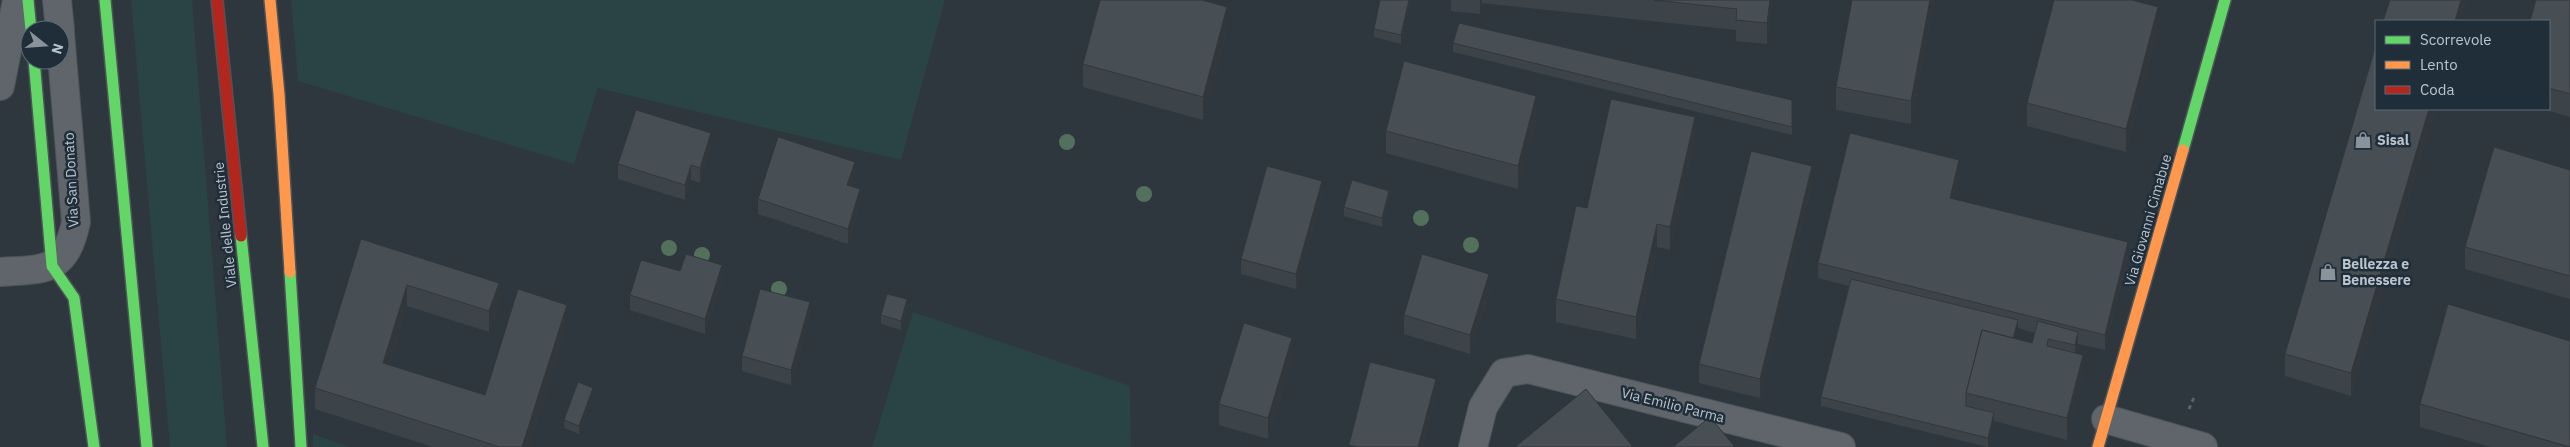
<svg xmlns="http://www.w3.org/2000/svg" width="2570" height="447" font-family="'IBM Plex Sans',sans-serif">
<rect width="100%" height="100%" fill="#2e373e"/>
<path fill="#2a4445" d="M131,0H192L227,447H170Z
M291,0H945L901,160L598,88L574,164L298,81Z
M913,312L1130,386L1131,447H872Z
M313,434L350,447H313Z"/>
<g fill="none" stroke-linecap="round" stroke-linejoin="round">
<g stroke="#4d5358" stroke-width="30">
<path id="street" d="M57,0L60,30
M0,86L17,0
M0,272C45,269 65,273 76,222L60,33
M2106,419L2203,447
M1473,447L1483,407L1504,373L1528,369L1841,447"/>
</g>
<g stroke="#4d5358" stroke-width="14">
<path id="fast" d="M28,0L31,30
M105,0L147,447
M34,60L52,266
M2183,150L2225,0
M241,236L263,447
M52,266L74,298L94,447
M290,272L301,447"/>
</g>
<g stroke="#4d5358" stroke-width="14">
<path id="slow" d="M270,0L279,94L290,272
M2098,447L2183,150"/>
</g>
<g stroke="#4d5358" stroke-width="14">
<path id="jam" d="M217,0L241,236"/>
</g>
<path stroke="#5d6468" stroke-width="3" stroke-dasharray="4 4" stroke-linecap="butt" d="M2189,409L2195,395"/>
<use href="#street" stroke="#5f656b" stroke-width="28"/>
<use href="#fast" stroke="#63d668" stroke-width="11"/>
<use href="#slow" stroke="#ff974d" stroke-width="11"/>
<use href="#jam" stroke="#b3261e" stroke-width="11"/>
</g>
<g fill="#52705c">
<circle cx="1067" cy="142" r="8"/>
<circle cx="1144" cy="194" r="8"/>
<circle cx="1421" cy="218" r="8"/>
<circle cx="1471" cy="245" r="8"/>
<circle cx="669" cy="248" r="8"/>
<circle cx="702" cy="255" r="8"/>
<circle cx="779" cy="289" r="8"/>
</g>
<path fill="#3d4449" fill-rule="evenodd" d="M1411,0L1401,44L1374,37V29Z
M1451,0H1772L1767,44L1736,41V30L1482,3L1480,14L1451,11Z
M1852,0H1934L1911,124L1836,110V87Z
M2570,0V117L2542,109H2549V21Z
M2158,29L2126,152L2027,126V103Z
M1227,30L1203,120L1083,87V64Z
M1453,43L1792,100V135L1453,52Z
M2376,109H2435L2351,396L2285,376V354Z
M1536,119L1518,189L1386,153V131Z
M1695,140L1670,250L1657,247L1636,339L1556,322V299L1587,208Z
M711,148L700,183L691,180L685,200L618,179V164Z
M2570,170V299L2465,269V247Z
M1959,175L1953,199L2128,257L2105,350L2078,344V354L2083,376L2067,440L1994,421L1988,447L1821,406V397L1849,286L1818,278V263ZM2018,328L2035,333L2032,343L2015,339Z
M855,177L852,187L860,204L848,244L758,214V199Z
M1812,185L1760,398L1699,383V364Z
M1322,196L1296,289L1241,274V259Z
M1389,200L1382,227L1344,216V207Z
M361,239L499,304L489,332L407,306L389,365L485,395L567,326L529,447H433L315,409V388Z
M680,271L722,280L705,334L630,310V295Z
M1489,293L1470,354L1404,334V315Z
M907,308L901,330L881,324V315Z
M810,317L791,385L742,371V356Z
M1292,359L1268,439L1219,425V404Z
M593,397L579,434L564,428V420Z
M2420,404L2570,447H2491L2420,427Z"/>
<path fill="#32373c" d="M1409,0H1411L1401,44V35Z
M1480,0H1482V3L1480,14Z
M1770,0H1772L1767,44V23Z
M1930,0H1934L1911,124V101Z
M2461,0H2468L2461,21H2455Z
M1227,7V30L1203,120V97Z
M2158,7V29L2126,152V129Z
M1536,96V119L1518,189V166Z
M2429,109H2435L2351,396V373Z
M1695,117V140L1670,250V227Z
M711,133V148L700,183V168Z
M1959,160V175L1950,213V198Z
M855,162V177L847,200V185Z
M691,165V180L685,200V185Z
M1812,166V185L1760,398V379Z
M1322,181V196L1296,289V274Z
M860,189V204L848,244V229Z
M1389,191V200L1382,227V218Z
M1657,224V247L1636,339V317Z
M2128,242V257L2105,350V335Z
M722,265V280L705,334V319Z
M1489,274V293L1470,354V335Z
M499,283V304L489,332V311Z
M407,285V306L383,384V363Z
M907,299V308L901,330V321Z
M810,302V317L791,385V370Z
M567,305V326L529,447H522Z
M2018,320V329L2010,359V350Z
M2078,332V353L2075,367V345Z
M1292,338V359L1268,439V418Z
M2083,355V376L2067,440V418Z
M1436,379V400L1424,447H1418Z
M593,388V397L579,434V426Z
M1994,413V421L1988,447V438Z"/>
<path fill="#474f55" stroke="#32373c" d="M1100,0H1202L1227,7L1203,97L1083,64Z
M1380,0H1409L1401,35L1374,29Z
M1654,0H1770L1767,23L1736,20L1737,9Z
M1852,0H1930L1911,101L1836,87Z
M2054,0H2132L2158,7L2126,129L2027,103Z
M2390,0H2461L2455,21H2383Z
M2536,0H2570V94L2549,88V21H2530Z
M1459,23L1792,100V127L1453,43Z
M2376,45V109H2429L2351,373L2285,354Z
M1404,61L1536,96L1518,166L1386,131Z
M1611,99L1695,117L1670,227L1657,224L1636,317L1556,299L1576,206L1587,208Z
M636,110L711,133L700,168L691,165L685,185L618,164Z
M1850,133L1959,160L1950,198L2128,242L2105,335L1818,263Z
M778,137L855,162L847,185L860,189L848,229L758,199Z
M2494,147L2570,170V276L2465,247Z
M1751,151L1812,166L1760,379L1699,364Z
M1267,166L1322,181L1296,274L1241,259Z
M1352,180L1389,191L1382,218L1344,207Z
M361,239L499,283L489,311L407,285L383,363L485,395L518,289L567,305L522,447H500L315,388Z
M686,254L722,265L705,319L630,295L641,260L680,271Z
M1422,254L1489,274L1470,335L1404,315Z
M1851,279L2018,320L2013,338L1982,330L1966,393V406L1994,413L1988,438L1821,397Z
M760,289L810,302L791,370L742,356Z
M887,294L907,299L901,321L881,315Z
M2448,304L2570,341V447L2420,404Z
M2038,321L2078,332L2075,345L2048,339L2047,346L2083,355L2067,418L1966,393L1982,330L2032,343Z
M1244,323L1292,338L1268,418L1219,404Z
M1370,362L1436,379L1418,447H1357L1349,445Z
M578,382L593,388L579,426L564,420Z
M1586,389L1633,447H1515Z
M1710,417L1735,447H1673Z"/>
<defs>
<g id="shop-bare" transform="scale(1.35)"><path d="M-5-2.5h2.3a2.7 3.5 0 0 1 5.4 0H5L5.5 6h-11ZM-1.5-2.5h3a1.5 2.3 0 0 0-3 0Z" fill="#88939c" stroke="#202e3a" stroke-width="2.5" paint-order="stroke"/></g>
</defs>
<g fill-rule="evenodd">
<use href="#shop-bare" x="2363" y="140"/>
<use href="#shop-bare" x="2328" y="272"/>
</g>
<g text-anchor="middle" stroke-width="5" stroke-linejoin="round" paint-order="stroke">
<g font-size="14" font-weight="bold" fill="#b9c4ce" stroke="#202e3a" text-anchor="start">
<text x="2377" y="145">Sisal</text>
<text x="2342" y="269">Bellezza e<tspan x="2342" dy="16">Benessere</tspan></text>
</g>
<g font-size="14" fill="#b9c4ce" stroke="#202e3a">
<text transform="translate(71 180) rotate(-93)" y="5">Via San Donato</text>
<text transform="translate(2148 220) rotate(-74)" y="5">Via Giovanni Cimabue</text>
<text transform="translate(225 225) rotate(-96)" y="5">Viale delle Industrie</text>
<text transform="translate(1673 405) rotate(14)" y="5">Via Emilio Parma</text>
</g>
</g>
<rect x="2375" y="20" width="175" height="90" fill="#202e3a" stroke="#5d6a75"/>
<rect x="2385" y="36" width="25" height="8" fill="#63d668" stroke="#5d6a75"/>
<text x="2420" y="45" font-size="15" fill="#b9c4ce">Scorrevole</text>
<rect x="2385" y="61" width="25" height="8" fill="#ff974d" stroke="#5d6a75"/>
<text x="2420" y="70" font-size="15" fill="#b9c4ce">Lento</text>
<rect x="2385" y="86" width="25" height="8" fill="#b3261e" stroke="#5d6a75"/>
<text x="2420" y="95" font-size="15" fill="#b9c4ce">Coda</text>
<g transform="translate(45 45) rotate(107)"><circle r="24" fill="#202e3a" stroke="#5d6a75"/>
<path d="M0-4L9 19L0 12L-9 19Z" fill="#88939c"/>
<text y="-8" font-size="14" font-weight="bold" text-anchor="middle" fill="#b9c4ce">N</text>
</g>
</svg>
